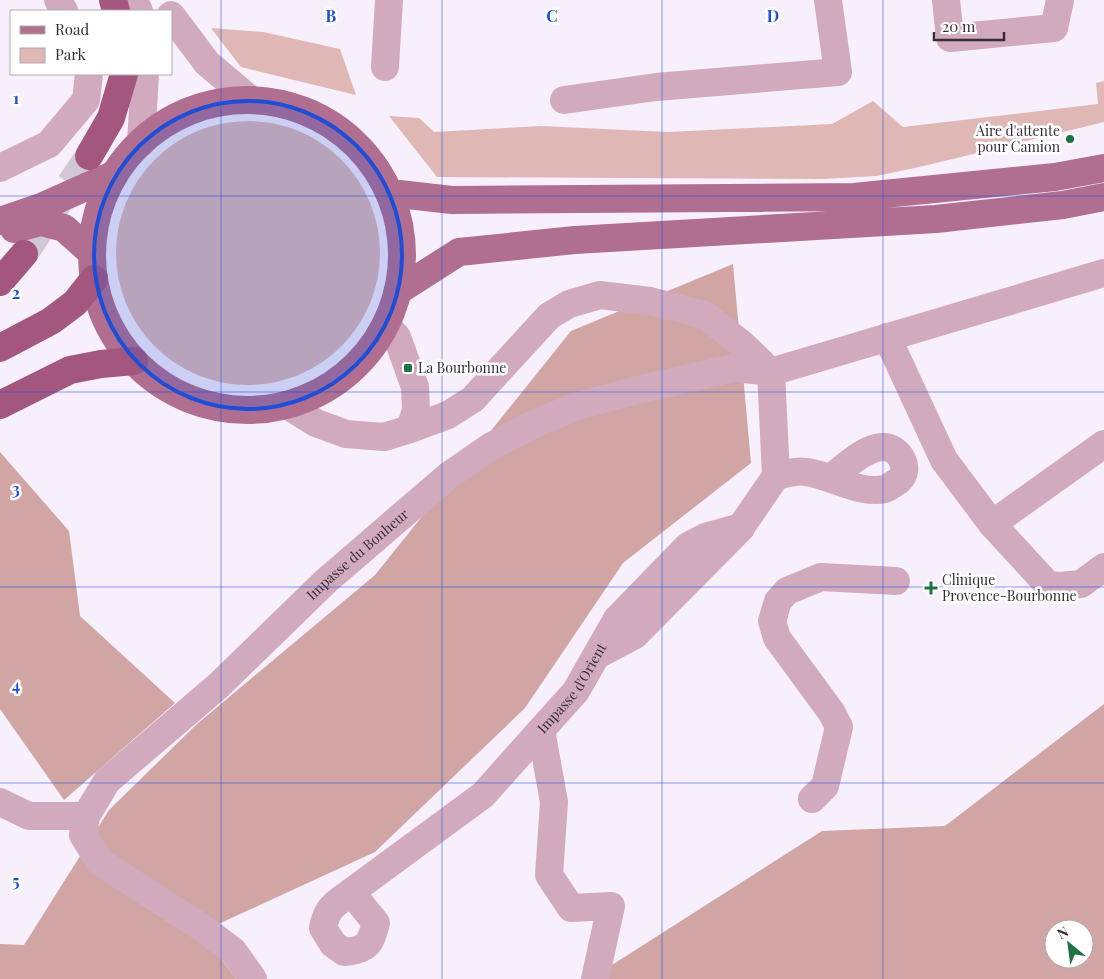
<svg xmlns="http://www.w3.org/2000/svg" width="1104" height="979" font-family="'Playfair Display',serif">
<rect width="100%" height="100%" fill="#f8effc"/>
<path fill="#dfb8b6" d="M211,28L263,32L340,49L356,95L241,67Z
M1104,81V122L928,165L877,176L823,179L437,177L389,116L419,118L434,132L541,126L668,132L832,124L873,101L903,127L1098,104L1096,83Z
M116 253a132 132 0 1 1 264 0a132 132 0 1 1-264 0Z"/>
<path fill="#d0a5a3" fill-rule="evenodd" d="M733,264L751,463L623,563L525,708L375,852L201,932L236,979H0V944L24,945L109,810L197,724L375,575L571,331Z
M0,452L69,531L80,616L175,703L64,800L0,709Z
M1104,704V979H590L822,831L945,826ZM1054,929H1084V959H1054Z"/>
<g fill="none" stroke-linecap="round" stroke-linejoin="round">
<path stroke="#d1c8d5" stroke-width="28" stroke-dasharray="28 14" stroke-linecap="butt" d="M24,254L89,156"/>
<g stroke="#d1abbd" stroke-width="28">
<path d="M58,0L64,11"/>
<path d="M134,0L139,11"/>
<path d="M946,0L950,38L1054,28L1060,0"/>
<path d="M171,15L207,63L251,100"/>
<path d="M385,67L389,0"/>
<path d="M564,100L656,87L838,72L828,0"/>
<path d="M141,143L145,74"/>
<path d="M0,168L49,144L86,100L89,74"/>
<path d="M386,325L397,337L415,387L416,410L410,429"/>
<path d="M887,337L944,460L992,524L1048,585L1060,586L1081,584L1104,567"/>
<path d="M287,405L316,423L346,434L384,437L410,429L448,415L473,399L549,316L569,304L600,295L650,301L705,315L742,344L771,372L776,476"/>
<path d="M776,476C785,474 797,470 806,472C831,475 859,495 885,489C888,488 892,485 895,483C915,472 899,445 882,447C862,449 846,467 830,478"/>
<path d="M992,524L1104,444"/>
<path d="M597,655L635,635L741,528"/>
<path d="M541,730L554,802L549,875L571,908L611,906L595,979"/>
<path d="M812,799L825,786L839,727L832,713L777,638L772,621L778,601L787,591L821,577L896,581"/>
<path id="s1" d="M0,802L29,816H86L107,781L218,686L326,581L448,476L490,447L536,423L578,406L641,389L734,368L771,372L1104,273"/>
<path d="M86,816L83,835L100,862L204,929L233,951L253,979"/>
<path id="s2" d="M351,892L376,923C370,945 367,950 344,952L333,944L323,928C327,907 334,905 351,892L483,795L576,691L617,619L688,546L705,537L741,527L776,476"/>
</g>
<path stroke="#b06e90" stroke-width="28" d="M92 255a155 155 0 1 1 310 0a155 155 0 1 1-310 0Z
M390,193L452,200L854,197L1055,177L1104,168
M0,221L41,207L115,174
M14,229L41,222L64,228L92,253
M398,291L459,252L575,240L936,219L1063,205L1104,197"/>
<path stroke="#a3577f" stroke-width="28" d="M113,0L116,11
M89,156L111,118L124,74
M0,282L24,254
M0,348L51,321L75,303L94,279
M0,405L70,370L101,364L134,361"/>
</g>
<path fill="#1d4ed8" fill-opacity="0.2" stroke="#1d4ed8" stroke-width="4" stroke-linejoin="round" d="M94 255a154 154 0 1 1 308 0a154 154 0 1 1-308 0Z"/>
<path fill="none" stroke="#1d4ed8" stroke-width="1" stroke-opacity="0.55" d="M221,0V979M442,0V979M662,0V979M883,0V979M0,196H1104M0,392H1104M0,587H1104M0,783H1104"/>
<g fill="#1e7244" stroke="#fff" stroke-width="2">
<circle cx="1070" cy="139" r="5"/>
<rect x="403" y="363" width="10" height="10" rx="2.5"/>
<path d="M928.5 580.5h5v5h5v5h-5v5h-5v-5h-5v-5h5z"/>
</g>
<g text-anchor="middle" stroke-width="5" stroke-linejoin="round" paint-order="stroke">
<g font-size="14" fill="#352c38" stroke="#fff" text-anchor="start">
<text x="1060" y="136" text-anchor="end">Aire d'attente<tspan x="1060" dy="16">pour Camion</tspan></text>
<text x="418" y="373">La Bourbonne</text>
<text x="942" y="585">Clinique<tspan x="942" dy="16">Provence-Bourbonne</tspan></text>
</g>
<g font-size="14" fill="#352c38" stroke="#fff">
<text dy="5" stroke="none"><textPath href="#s1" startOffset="468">Impasse du Bonheur</textPath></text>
<text dy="5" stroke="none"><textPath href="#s2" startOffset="471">Impasse d'Orient</textPath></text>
</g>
</g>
<g font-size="16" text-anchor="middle" font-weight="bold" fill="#1d4ed8" stroke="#fff" stroke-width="5" stroke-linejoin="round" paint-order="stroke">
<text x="331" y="22">B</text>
<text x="552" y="22">C</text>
<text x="773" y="22">D</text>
<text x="16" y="104">1</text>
<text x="16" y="299">2</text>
<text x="16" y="495">3</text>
<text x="16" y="691">4</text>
<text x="16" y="887">5</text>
</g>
<rect x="10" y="10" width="162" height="65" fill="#ffffff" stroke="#aeabaf"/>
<rect x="20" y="26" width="25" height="8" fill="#b06e90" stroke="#aeabaf"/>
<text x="55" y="35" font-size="15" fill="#352c38">Road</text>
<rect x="20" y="48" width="25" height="15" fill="#dfb8b6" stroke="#aeabaf"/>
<text x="55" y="60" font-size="15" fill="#352c38">Park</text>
<g transform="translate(1069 944) rotate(331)"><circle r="24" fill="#ffffff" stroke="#aeabaf"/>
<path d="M0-4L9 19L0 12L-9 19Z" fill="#1e7244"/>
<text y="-8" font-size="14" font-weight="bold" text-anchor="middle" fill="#352c38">N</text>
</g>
<path d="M934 32v8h70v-8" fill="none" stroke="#352c38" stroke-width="2.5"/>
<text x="942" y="32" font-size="15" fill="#352c38" stroke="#ffffff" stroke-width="4" paint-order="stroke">20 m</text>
</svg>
